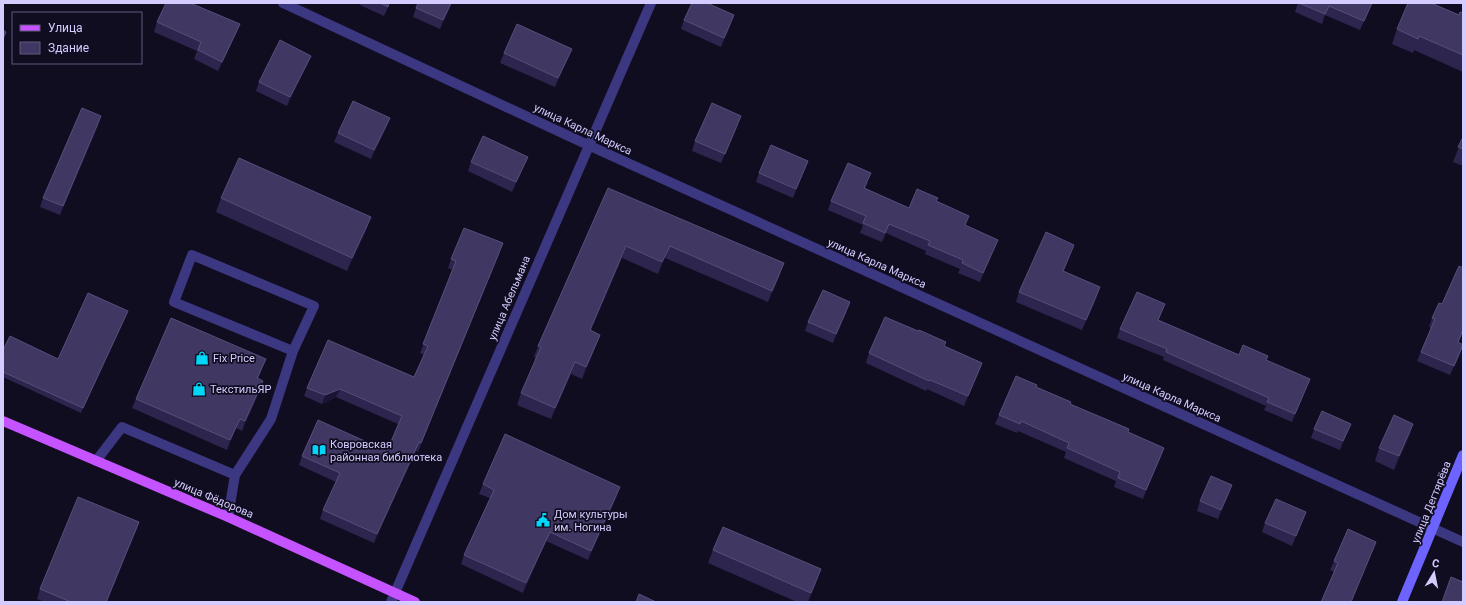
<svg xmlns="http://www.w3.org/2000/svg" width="1466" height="605" font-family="Roboto,sans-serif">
<rect width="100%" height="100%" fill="#110d21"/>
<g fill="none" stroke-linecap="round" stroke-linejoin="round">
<path stroke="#3c3781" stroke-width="10" d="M96,461L122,427L235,475
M228,517L235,475L271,419L293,351L314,306L192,255L174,302L293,351"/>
<path stroke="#3c3781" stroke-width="10" d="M283,3L588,145L1463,542
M391,602L651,3"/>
<path stroke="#6d63ff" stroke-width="10" d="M1402,602L1463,455"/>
<path stroke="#c553ff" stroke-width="10" d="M3,421L228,517L415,602"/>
</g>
<path fill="#2e254f" d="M361,3H390L384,16L360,5Z
M452,3L440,29L413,17L416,8Z
M1298,3H1372L1360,30L1325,15L1322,24L1295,12Z
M1463,13V72L1414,50L1413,53L1392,44L1397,29L1459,15Z
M684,20L731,24L721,47L681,29Z
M157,22L240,24L236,34L218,71L194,59L197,51L154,32Z
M572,49L568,58L555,87L500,63L504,53Z
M311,56L307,65L287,106L256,91L259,82Z
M390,118L386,128L371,159L334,142L338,133Z
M738,125L721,163L692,151L695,141Z
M98,126L60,215L40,207L43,198Z
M1463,137V166L1453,162Z
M528,157L524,166L512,192L468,171L471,162Z
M808,161L793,198L756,182L759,173Z
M868,182L865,189L909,208L937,201L994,249L980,282L958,273L960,269L925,254L926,251L886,233L882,242L860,233L863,225L828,210L831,201Z
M608,188L780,275L768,302L665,258L658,274L622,258L591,330L600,335L596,346L582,379L571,374L551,419L517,405L521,393L536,359L534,357L538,346Z
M221,198L371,217L366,231L347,271L216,212Z
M1074,245L1064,271L1097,297L1082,330L1016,302L1019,292Z
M500,252L418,452L416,451L374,543L320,519L323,510L336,482L299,465L302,456L387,451L398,424L336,397L322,404L304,396L307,388L414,377L424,355L420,353L453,270L448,268L451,259Z
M1463,268V331L1458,343L1460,354L1450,375L1417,361L1431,328L1429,327L1432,318L1442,304Z
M1165,304L1158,320L1239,355L1266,360L1310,379L1292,422L1264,410L1266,406L1163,360L1164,357L1117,338L1120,329Z
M128,311L81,413L3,377V350L58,359Z
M847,311L833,343L805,331L808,322Z
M945,346L982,363L964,406L927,389L926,391L866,363L869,353Z
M266,359L258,379L260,390L242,431L236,428L227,450L132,408L136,399Z
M1036,387L1128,432L1164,448L1143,499L1114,487L1116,481L1064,458L1066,452L1018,431L1017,433L995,424L999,415Z
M1413,424L1409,437L1394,470L1375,461L1379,448Z
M1314,429L1347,433L1340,450L1311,438Z
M483,484L617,496L588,560L546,541L523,593L461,564L464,555L490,498L479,494Z
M1229,494L1218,519L1197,511L1200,501Z
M1306,512L1292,546L1262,532L1265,523Z
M139,522L107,602H45L37,599L40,589Z
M1376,542L1373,551L1334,572L1330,570L1334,561Z
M713,550L816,583L808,602H797L708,563Z"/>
<path fill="#1b1435" d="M451,3H452L440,29L443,20Z
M734,15L731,24L721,47L724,38Z
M240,24L236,34L218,71L222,62Z
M572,49L568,58L555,87L558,78Z
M311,56L307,65L287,106L290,97Z
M101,116L98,126L60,215L63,206Z
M741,116L738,125L721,163L725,154Z
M390,118L386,128L371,159L374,150Z
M528,157L524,166L512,192L516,182Z
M808,161L805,170L793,198L796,189Z
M371,217L366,231L347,271L352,258Z
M998,240L994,249L980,282L983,273Z
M503,243L500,252L418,452L421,443Z
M1074,245L1071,254L1060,280L1063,271Z
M626,246L622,258L586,342L590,330Z
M670,246L665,258L658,274L662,262Z
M784,263L780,275L768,302L772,291Z
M1100,287L1097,297L1082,330L1086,320Z
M850,302L847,311L833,343L836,334Z
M128,311L126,316L81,413L83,408Z
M600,335L596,346L582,379L586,367Z
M1463,345L1460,354L1450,375L1454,366Z
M575,362L571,374L551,419L555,408Z
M982,363L979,372L964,406L968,396Z
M1310,379L1307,387L1292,422L1295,414Z
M263,381L260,390L242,431L245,421Z
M340,389L336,397L322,404L325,395Z
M240,419L236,428L227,450L230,440Z
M1351,424L1347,433L1340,450L1343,441Z
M1413,424L1409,437L1394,470L1399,456Z
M419,442L416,451L374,543L377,534Z
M1164,448L1161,457L1143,499L1146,490Z
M1232,485L1229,494L1218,519L1221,510Z
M620,487L617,496L588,560L591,551Z
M1306,512L1303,521L1292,546L1296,536Z
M139,522L136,532L106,602Z
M550,532L546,541L523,593L526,583Z
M821,569L816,583L807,602L811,593Z"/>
<path fill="#403762" stroke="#574e7b" d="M166,3H190L240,24L222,62L198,50L201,42L157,22Z
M380,3H389L388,7Z
M418,3H451L443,20L416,8Z
M692,3H707L734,15L724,38L684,20Z
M1299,3H1372L1364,21L1329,6L1325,14Z
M1408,3H1431L1459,15L1460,12L1463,13V55L1419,36L1418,39L1397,29Z
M517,24L572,49L558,78L504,53Z
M3,30L6,32L3,39Z
M280,40L311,56L290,97L259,82Z
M353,101L390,118L374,150L338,133Z
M712,103L741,116L725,154L695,141Z
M82,108L101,116L63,206L43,198Z
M483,136L528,157L516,182L471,162Z
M1463,137V149L1458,147Z
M771,145L808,161L796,189L759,173Z
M239,158L371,217L352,258L221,198Z
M848,163L871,173L864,188L909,208L917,189L938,198L936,201L969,216L965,225L998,240L983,273L962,263L963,260L928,245L930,241L889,224L885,233L863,223L866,216L831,201Z
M608,188L784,263L772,291L670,246L662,262L626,246L590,330L600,335L586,367L575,362L555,408L521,393L541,347L538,346Z
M464,228L503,243L421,443L419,442L377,534L323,510L340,473L302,456L318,420L387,451L402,416L340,389L325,395L307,388L328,340L414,377L428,346L423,344L456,261L451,259Z
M1046,232L1074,245L1063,271L1100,287L1086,320L1019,292Z
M1459,266L1463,268V330L1458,342L1463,345L1454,366L1421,352L1435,319L1432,318L1439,303L1442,304Z
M823,290L850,302L836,334L808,322Z
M1137,292L1165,304L1158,320L1239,355L1243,345L1268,356L1266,360L1310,379L1295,414L1267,402L1269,398L1166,352L1167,349L1120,329Z
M88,293L128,311L83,408L3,372V350L10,336L58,359Z
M885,317L918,331L919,330L946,342L944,346L982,363L968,396L930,380L929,381L869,353Z
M171,318L266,359L257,378L263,381L245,421L240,419L230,440L136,399Z
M1016,376L1037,385L1036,387L1071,402L1070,404L1129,429L1128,432L1164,448L1146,490L1118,478L1120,472L1067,448L1069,443L1021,421L1020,424L999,415Z
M1322,411L1351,424L1343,441L1314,429Z
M1394,415L1413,424L1399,456L1379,448Z
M505,434L620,487L591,551L550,532L526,583L464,555L494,490L483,484Z
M1211,476L1232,485L1221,510L1200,501Z
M78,497L139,522L106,602H71L40,589Z
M1276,499L1306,512L1296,536L1265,523Z
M723,527L821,569L811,593L713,550Z
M1348,529L1376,542L1351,602H1321L1338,563L1334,561Z
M1451,577L1463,582V602H1442Z
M639,594L656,602H636Z"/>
<defs>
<g id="shop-bare" transform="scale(1.08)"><path d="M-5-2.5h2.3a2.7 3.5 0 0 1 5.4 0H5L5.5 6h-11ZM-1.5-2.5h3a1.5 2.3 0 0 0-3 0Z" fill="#00d6f7" stroke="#110d21" stroke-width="2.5" paint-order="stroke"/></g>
<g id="library-bare" transform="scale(1.08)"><path d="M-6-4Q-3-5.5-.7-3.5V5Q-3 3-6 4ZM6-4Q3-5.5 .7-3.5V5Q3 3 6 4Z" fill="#00d6f7" stroke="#110d21" stroke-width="2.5" paint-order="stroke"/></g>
<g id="civic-bare" transform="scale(1.08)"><path d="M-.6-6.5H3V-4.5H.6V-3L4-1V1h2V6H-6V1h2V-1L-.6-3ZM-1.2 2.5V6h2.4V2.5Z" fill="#00d6f7" stroke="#110d21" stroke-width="2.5" paint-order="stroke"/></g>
</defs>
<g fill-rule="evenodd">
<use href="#shop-bare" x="202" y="358"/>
<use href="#shop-bare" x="199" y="389"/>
<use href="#library-bare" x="319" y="450"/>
<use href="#civic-bare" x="543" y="520"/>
</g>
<g text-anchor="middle" stroke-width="3.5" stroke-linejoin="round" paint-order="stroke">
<g font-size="11" fill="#d4ccff" stroke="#110d21">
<text transform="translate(583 129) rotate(25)" y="4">улица Карла Маркса</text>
<text transform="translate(877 263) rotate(24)" y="4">улица Карла Маркса</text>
<text transform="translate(509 298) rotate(-67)" y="4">улица Абельмана</text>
<text transform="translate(1172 397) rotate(24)" y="4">улица Карла Маркса</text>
<text transform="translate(214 498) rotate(23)" y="4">улица Фёдорова</text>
<text transform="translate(1431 502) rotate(-68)" y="4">улица Дегтярёва</text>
</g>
<g font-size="11" fill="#d4ccff" stroke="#110d21" text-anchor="start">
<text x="213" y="362">Fix Price</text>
<text x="210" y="393">ТекстильЯР</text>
<text x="330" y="448">Ковровская<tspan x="330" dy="13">районная библиотека</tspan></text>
<text x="554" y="518">Дом культуры<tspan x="554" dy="13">им. Ногина</tspan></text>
</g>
</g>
<rect width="1466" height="605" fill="none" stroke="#d4ccff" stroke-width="8"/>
<rect x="12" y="12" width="130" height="52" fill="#110d21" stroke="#5f597a"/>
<rect x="20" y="25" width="20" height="6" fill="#c553ff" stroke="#5f597a"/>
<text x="48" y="32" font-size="12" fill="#d4ccff">Улица</text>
<rect x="20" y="42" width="20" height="12" fill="#403762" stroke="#5f597a"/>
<text x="48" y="52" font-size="12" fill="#d4ccff">Здание</text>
<g transform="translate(1434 573) rotate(10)" stroke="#110d21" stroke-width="3" paint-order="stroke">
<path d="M0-3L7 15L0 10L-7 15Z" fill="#d4ccff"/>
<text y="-6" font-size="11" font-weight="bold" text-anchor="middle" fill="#d4ccff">С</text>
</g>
</svg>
